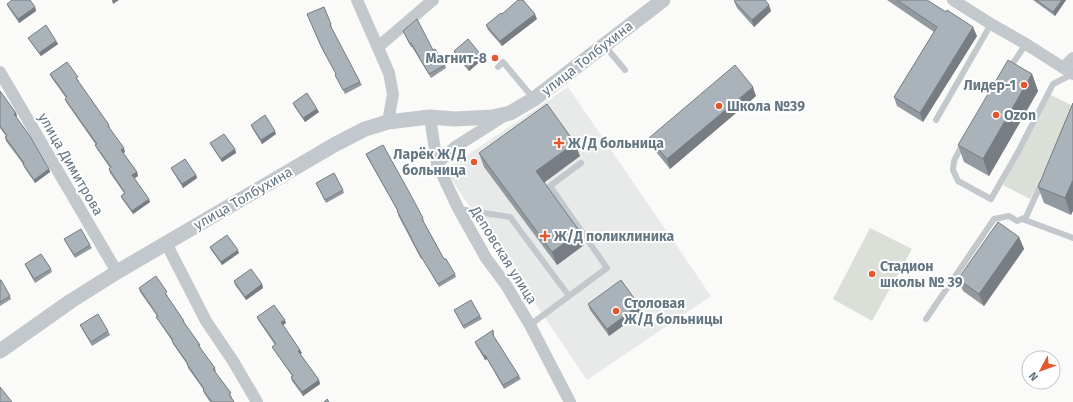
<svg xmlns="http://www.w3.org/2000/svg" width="1073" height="402" font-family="'Fira Sans',sans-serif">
<rect width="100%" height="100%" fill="#fafaf8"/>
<path fill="#e8e9e9" d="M568,87L711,296L587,380L445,170Z"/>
<path fill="#dadfd7" d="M1049,94L1073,106V114L1030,199L1003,185Z
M870,228L912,249L872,321L833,299Z"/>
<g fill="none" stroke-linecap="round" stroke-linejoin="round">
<path stroke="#c3c8cc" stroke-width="6" d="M604,45L625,70
M498,67L503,62L534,99
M1009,69L1026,44
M936,120L991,24
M963,143L954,161L953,170L958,181L991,199L1018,152L1053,84L1073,74
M459,209L510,217L569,296L530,325
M1022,219L1073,238
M569,296L607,268L550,186L581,163
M926,319L994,219L1009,216L1017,221L1026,217L1042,182"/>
<path stroke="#c3c8cc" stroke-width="12" d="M357,0L389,73L393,94L388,122
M953,0L991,24L1026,44L1073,74
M378,47L433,0
M1063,68L1073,58
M0,72L117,272
M430,117L437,164L458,208L486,258L506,285L530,325L570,402
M437,164L455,147L504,116
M166,243L206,321L233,361L257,402"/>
<path stroke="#c3c8cc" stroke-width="15" d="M0,351L71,301L117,272L334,145L365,129L388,122L430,117L455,119L493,117L510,113L534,99L663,0"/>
</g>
<path fill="#929a9f" d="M887,0H927L977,36L923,122L897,106L894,97L934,32Z
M1033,0H1066L1055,16Z
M734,1L771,11L754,27L737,8Z
M7,4L35,7L36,11L19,23L8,7Z
M307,14L331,24L332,28H331L360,82L362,85L345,94L337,78L336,74L322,49Z
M502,14L537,19L502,46L488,30L486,25Z
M403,31L433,50L445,65L446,68L431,78L412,47H411Z
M28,38L56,41L58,44L41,56L30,41Z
M454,51L483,59L469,71L455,55Z
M50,74L79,80L78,81L109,125L110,128V129L125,152L123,153L137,172L138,176L134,178L150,202L133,214L122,199L121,196L124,193L110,173L109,169L110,168L97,149L95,145H96L66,102L65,99L66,98L51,77Z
M1032,74L1038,91L989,176L964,162L958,145Z
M0,91L16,113L17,116L16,117L49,169L50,172L35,183L24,167L23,164L6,141L5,137L6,136L0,128Z
M756,96L670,169L652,147L649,138Z
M293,103L317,109L319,112L305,122L294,106Z
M1073,103L1071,215L1044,203L1038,187Z
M251,125L276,134L262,144L252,128Z
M210,143L235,149L236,153L222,162L212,147Z
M479,153L580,156L544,182L584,245L557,265L484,167Z
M366,154L423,218L424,222L444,259L455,274L456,277L439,287L422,258L421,259L398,215V211L367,157Z
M171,168L196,175L197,178L183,188L173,172Z
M316,183L343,190L344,193L326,203Z
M1019,237L1024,249L984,306L963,291L958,279Z
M64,239L90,245L92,248L75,258L66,243Z
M210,247L239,253L222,265L211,250Z
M25,264L51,269L52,272L35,283L26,267Z
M0,280L10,296L11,299L0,306Z
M234,281L262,284L263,288L246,300L235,285Z
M139,288L168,295L167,296L184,321L185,324L201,348H200L215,368L216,371L215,372L232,397H231L234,402H210L204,393L203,390V389L188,368L187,364L173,344L172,341L156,317L157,316L140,292Z
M588,304L639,305L642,312L609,336L590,310Z
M454,310L480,316L482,319L464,329Z
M257,317L286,323L283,325L302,353L300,354L319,380L320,384L303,396L292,381L291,377L292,376L274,350L272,347L275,345L258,320Z
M80,325L108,331L110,335L92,346L82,329Z
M493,330L494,334V337L519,376L521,379L504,389L487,359L485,360L476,345L475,342Z"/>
<path fill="#777d82" d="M112,0H119L113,4Z
M1062,0H1066L1055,16L1053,12Z
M769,5L771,11L754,27L752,20Z
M35,7L36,11L19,23L18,19Z
M535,14L537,19L502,46L500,41Z
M973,27L977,36L923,122L920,113Z
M56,41L58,44L41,56L39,53Z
M482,56L483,59L469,71L468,68Z
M1032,74L1038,91L989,176L983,159Z
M753,87L756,96L670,169L667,159Z
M317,109L319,112L305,122L303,118Z
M16,113L17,116L15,117L14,114Z
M275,131L276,134L262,144L261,140Z
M575,143L580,156L541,185L536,171Z
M124,148L125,152L122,154L121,150Z
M235,149L236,153L222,162L221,159Z
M49,169L50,172L35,183L34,180Z
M137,172L138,176L134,179L132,175Z
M196,175L197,178L183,188L182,184Z
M1073,180V211L1071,215L1065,198Z
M149,199L150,202L133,214L132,211Z
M580,232L584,245L557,265L552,252Z
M1019,237L1024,249L984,306L979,294Z
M238,250L239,253L222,265L221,262Z
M262,284L263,288L246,300L245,297Z
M639,305L642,312L609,336L607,329Z
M285,320L286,323L282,326L281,322Z
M300,350L302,353L299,355L298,351Z
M485,355L487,359L485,360L484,356Z
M319,380L320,384L303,396L302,392Z"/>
<path fill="#aab3b9" stroke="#777d82" d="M12,0H30L35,7L18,19L7,4Z
M518,0H523L535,14L500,41L486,25L501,13L502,14Z
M736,0H765L769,5L752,20L734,1Z
M897,0H927L946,12L947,10L973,27L920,113L894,97L937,27Z
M1036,0H1062L1053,12Z
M324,7L331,24L330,25L360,82L343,90L335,75L336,74L321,46L307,14Z
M417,19L433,50L435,49L445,65L429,74L411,43L410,44L403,31Z
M46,25L56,41L39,53L28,38Z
M468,39L482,56L468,68L454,51Z
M1008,60L1032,74L983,159L958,145Z
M67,62L78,77L76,78L109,125L108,126L124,148L121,150L137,172L132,175L149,199L132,211L121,196L125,193L109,169L111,167L95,145L97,144L65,99L67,97L50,74Z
M735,65L753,87L667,159L649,138Z
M0,91L16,113L14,114L30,136L49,169L34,180L23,164L24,163L5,137L7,136L0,126Z
M307,93L317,109L303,118L293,103Z
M1073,103V180L1065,198L1038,187Z
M547,104L575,143L536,171L580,232L552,252L479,153Z
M265,115L275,131L261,140L251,125Z
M224,134L235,149L221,159L210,143Z
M383,145L408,190L423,218L422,219L444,259H446L455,274L438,284L420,255L412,240V239L397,211H398L366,154Z
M185,159L196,175L182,184L171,168Z
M334,173L343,190L325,200L316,183Z
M998,222L1019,237L979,294L958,279Z
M81,229L90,245L74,255L64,239Z
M227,235L238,250L221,262L210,247Z
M41,254L51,269L34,279L25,264Z
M251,269L262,284L245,297L234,281Z
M156,276L167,292L165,293L184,321H183L200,345H198L215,368L213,369L231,393L229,394L234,402H212L203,390L204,389L187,364H188L172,341L173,340L156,317L158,316L139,288Z
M0,280H1L10,296L0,302Z
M621,280L639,305L607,329L588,304Z
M471,300L480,316L463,326L454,310Z
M274,305L285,320L281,322L300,350L298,351L319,380L302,392L291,377L293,376L272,347L276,344L257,317Z
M98,314L108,331L91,342L80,325Z
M493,330V335L519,376L503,385L485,355L484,356L475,342Z
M0,387L12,402H0Z
M327,399L329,402H324Z"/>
<g fill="#e4572e" stroke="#fff" stroke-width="1.5">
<circle cx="495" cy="58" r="4"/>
<circle cx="1024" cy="85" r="4"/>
<circle cx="719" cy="106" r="4"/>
<circle cx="996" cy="115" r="4"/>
<path d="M557 137h4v4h4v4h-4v4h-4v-4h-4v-4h4z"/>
<circle cx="474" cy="162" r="4"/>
<path d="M543 230h4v4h4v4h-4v4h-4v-4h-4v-4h4z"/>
<circle cx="872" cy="274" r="4"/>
<circle cx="616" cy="311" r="4"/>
</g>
<g text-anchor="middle" stroke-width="4" stroke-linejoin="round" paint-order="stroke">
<g font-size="14" font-weight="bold" fill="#657683" stroke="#fff" text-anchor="start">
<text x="487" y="63" text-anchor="end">Магнит-8</text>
<text x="1016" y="90" text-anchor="end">Лидер-1</text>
<text x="727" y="111">Школа №39</text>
<text x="1004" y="120">Ozon</text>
<text x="568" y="148">Ж/Д больница</text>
<text x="466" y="159" text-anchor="end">Ларёк Ж/Д<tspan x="466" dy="16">больница</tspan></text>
<text x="554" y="241">Ж/Д поликлиника</text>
<text x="880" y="271">Стадион<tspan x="880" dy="16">школы № 39</tspan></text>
<text x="624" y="308">Столовая<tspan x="624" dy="16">Ж/Д больницы</tspan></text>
</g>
<g font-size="14" fill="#657683" stroke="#fff">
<text transform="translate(587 58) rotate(-38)" y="5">улица Толбухина</text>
<text transform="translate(71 164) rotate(60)" y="5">улица Димитрова</text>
<text transform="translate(243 198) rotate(-30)" y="5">улица Толбухина</text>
<text transform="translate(504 255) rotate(58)" y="5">Деповская улица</text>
</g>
</g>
<g transform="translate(1041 370) rotate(229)"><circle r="19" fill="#ffffff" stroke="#c1c8cd"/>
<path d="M0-3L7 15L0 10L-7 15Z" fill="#e4572e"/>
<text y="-6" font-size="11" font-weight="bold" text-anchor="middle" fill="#657683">N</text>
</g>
</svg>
